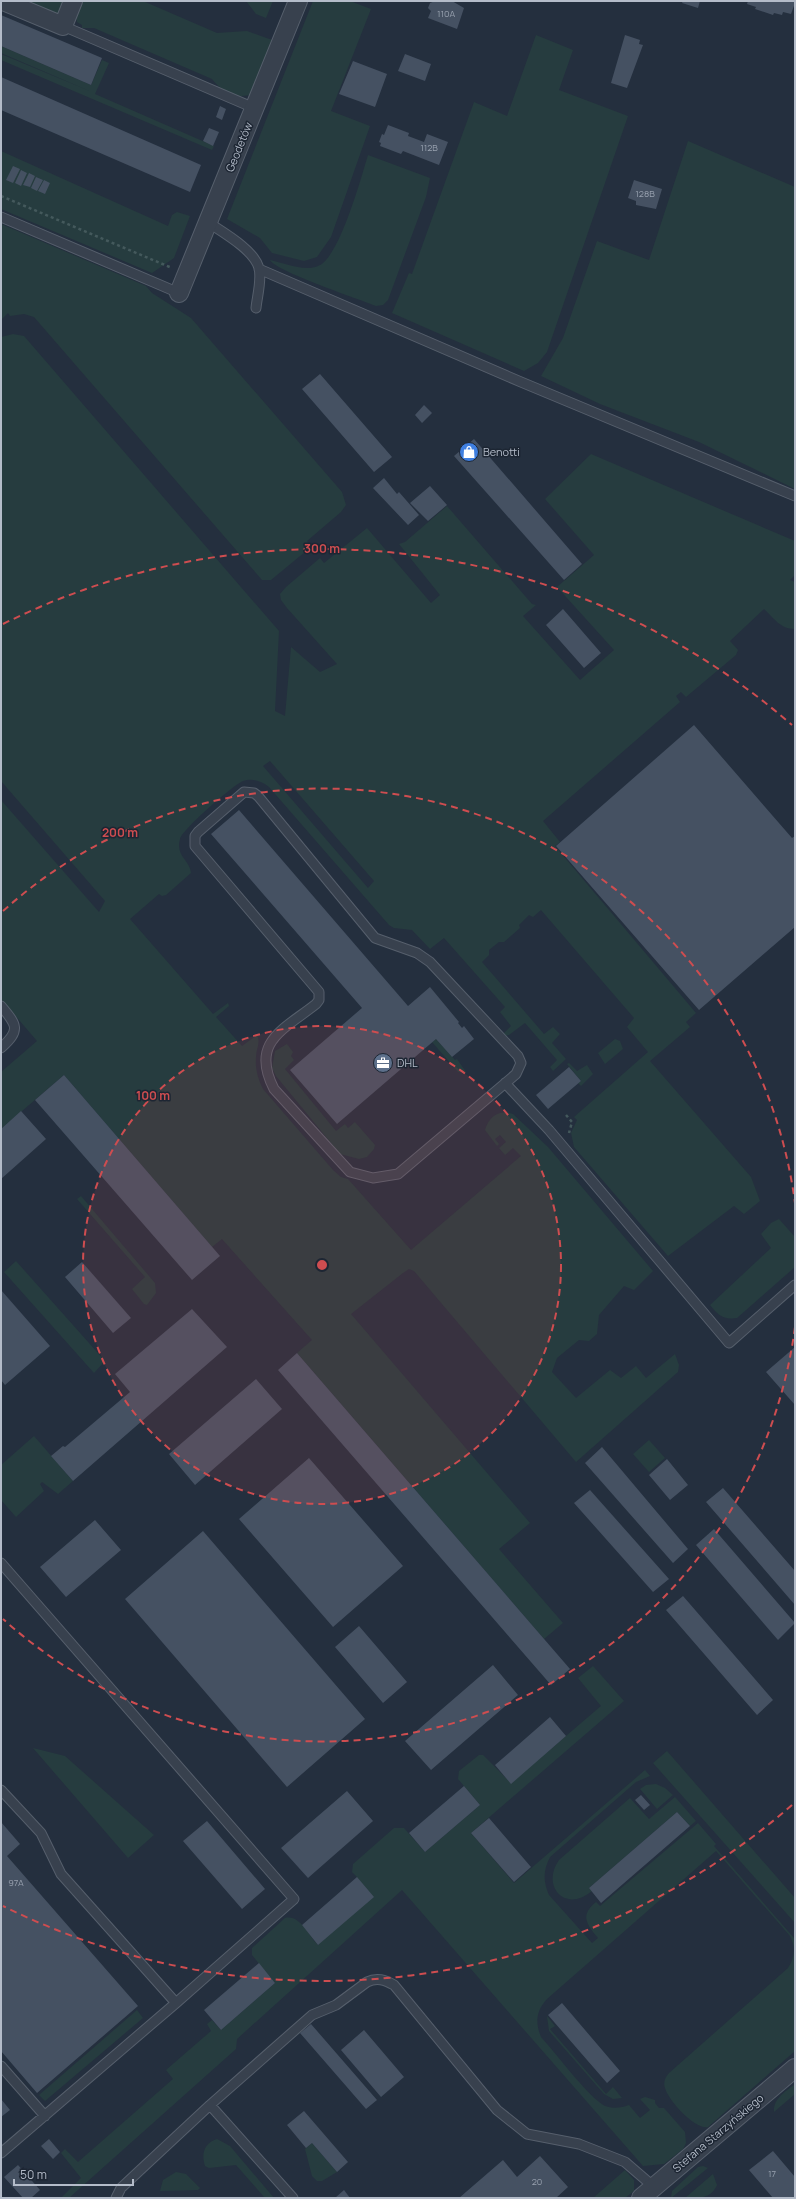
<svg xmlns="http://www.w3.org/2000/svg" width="796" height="2199" font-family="Manrope,sans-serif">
<rect width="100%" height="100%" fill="#242f3e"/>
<path fill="#263c3f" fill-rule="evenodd" d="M16,1H67L60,14L56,15Z
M82,1H143L217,33L247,31L275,41L254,93C239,101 222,92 212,79L94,28H82V25L77,22L76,15Z
M246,1H273L266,18L256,14Z
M313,1H350L371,9L331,111L370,126L331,237L317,257L304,261L272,253L260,238L227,219Z
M536,35L573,50L559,90L628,116L547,352L538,363L524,371L392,313L409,273L412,274L474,102L507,116Z
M1,46L91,85L102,60L109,63L95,94L214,146L212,150L1,60V54L92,92L1,53Z
M688,141L795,187V489L699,442L600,404L541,376L563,338L597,241L649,260Z
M1,151L168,226L172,215L177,212L190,216L174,258L152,273L1,209Z
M368,155L430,178L426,197L388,300L383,305L376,306C359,299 275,271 270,260C284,263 304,272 318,266C339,259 361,178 368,155Z
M1,224L146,286L152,293L191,318L342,492L346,505L341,512L307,541L311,547L271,580H262L34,317L24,314L10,316L8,313L1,320Z
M13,334L24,336L279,631L275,711L285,716L291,647L320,672L337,664L287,608L281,600L280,594L286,587L320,558L324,563L367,528L431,603L440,595L399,544L405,542L447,506L532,604L536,605L523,616L580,680L614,650L557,587L594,555L545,499L591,454L795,541V575L790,580L795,582V629C780,629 774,618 764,609L730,641L738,650L736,655L686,697L681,692L676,696L680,702L543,821L560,842L555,846L696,1013L686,1022L690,1027L650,1061L751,1177L760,1201L744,1214L734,1206L668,1256L574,1147L571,1133L577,1120L574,1117L648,1052L627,1027L634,1018L541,910L533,917L529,915L519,925L520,928L504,942H499L489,950V955L482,962L544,1034L553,1027L560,1034L552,1043L566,1059L553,1071L550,1067L557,1060L525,1023L509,1035L504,1036L503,1034L511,1026L500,1012L505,1007L444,938L430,949L412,930L394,928L389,925L269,787C262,781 252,778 243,781C233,785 182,830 180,839C175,856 190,860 191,873L166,895L162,896L159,894L130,919L213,1014L228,1003L229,1006L216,1017L242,1046L257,1035C261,1043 256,1049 256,1057C255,1069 258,1079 263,1089L333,1170L341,1177L348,1179L411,1250L521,1156L513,1148L505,1155L499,1148L506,1142L500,1135L495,1139L499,1144L497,1146L485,1130C489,1116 499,1109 513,1114L548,1147L653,1271L634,1290L624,1286L599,1315L597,1334L589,1341L579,1340L557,1358L552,1372L576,1398L610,1370L621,1378L636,1366L646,1378L675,1354L679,1365L678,1372L576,1462L414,1271L409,1269L403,1273L351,1314L530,1523L499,1549L563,1623L544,1639L297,1353L312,1340L222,1239L212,1247L64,1075L1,1129V1072L37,1041L1,999V800L99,912L105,901L1,781V337ZM270,761L374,881L368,888L263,766Z
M436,1039L455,1060L457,1059L466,1072H458L432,1042Z
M615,1039L620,1041L623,1049L605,1064L598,1053Z
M287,1044L293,1052L291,1056L294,1060L285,1069L336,1131L345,1124L348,1128L355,1122L375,1145L374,1149L367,1157L359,1159L340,1154L276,1076L272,1068L275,1051Z
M569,1063L577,1071L587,1065L593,1074L581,1086L578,1083L581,1081L567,1064Z
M81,1196L155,1283L156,1293L147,1305L144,1304L132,1289L145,1277L77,1199Z
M779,1219L795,1237V1267L737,1318C723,1320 718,1315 710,1305L771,1248L761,1234L771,1223Z
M16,1261L105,1361L94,1373L4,1272Z
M34,1436L73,1481L58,1494L42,1482L40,1484L44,1491L16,1517L1,1500V1465Z
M649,1440L665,1458L649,1472L633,1454Z
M593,1666L624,1701L471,1833L514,1883L645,1770L650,1776L636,1782L550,1857C543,1871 543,1881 549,1895L592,1943L598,1938C586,1924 580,1915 596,1902L600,1906L698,1823L716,1844L714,1846L794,1938L795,2051L708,2127C695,2130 668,2100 665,2088C663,2083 665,2077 669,2073L788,1968C795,1957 796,1948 790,1936L716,1851L547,1999C536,2011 535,2022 541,2037C555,2052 589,2098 605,2106C613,2109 621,2108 629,2105L640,2118L650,2110L640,2099L645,2097L655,2100V2103L659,2108H664L685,2132L686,2143L683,2149L664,2164L643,2166L402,1890L237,2039L236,2049L69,2198H61L81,2178L61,2153L65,2149L78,2162L173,2079L166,2070L211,2031L207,2024L212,2020L221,2030L275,1983L252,1955V1948L285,1918C300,1914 309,1936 318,1945L357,1877L352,1872L353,1864L394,1828H404L425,1852L480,1805L458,1779L459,1771L479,1755H483L511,1783L601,1706L578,1678Z
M33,1748L65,1756L154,1835L128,1858Z
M667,1751L795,1898V1923L653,1763Z
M656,1784L665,1788L673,1795L657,1809L640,1789L646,1785Z
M675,1797L696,1821L690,1826L677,1812L589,1888L592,1891C564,1914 541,1885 559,1860L630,1798L649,1819Z
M137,2010L143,2018L45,2101L39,2095Z
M547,2016L555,2026L550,2029L606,2094L613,2087L622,2098L613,2099L604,2094L549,2031Z
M795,2084V2094L774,2112C773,2099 785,2092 795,2084Z
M217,2139L230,2146L274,2198H265L236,2165L209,2168L205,2166C201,2154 204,2143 217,2139Z
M312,2143L337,2172L322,2181H317L312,2176L305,2149Z
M703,2166L708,2168L671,2198L672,2191L698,2167Z
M625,2170L634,2180V2191L625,2198H593Z
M176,2172L186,2174L200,2188L198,2190L160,2191L163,2180Z
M713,2174L717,2185C711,2199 699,2198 685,2198Z"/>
<path fill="#455162" d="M435,1H452L464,8L457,29L428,18L431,11L428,8L430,3Z
M683,1H700L698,8L682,3Z
M748,1H795V3L791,14L783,12L782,15L774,13L773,15L755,9L756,7L747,4Z
M1,15L102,58L91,85L1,46Z
M625,35L640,40L639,44L643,45L627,88L611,83Z
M405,54L431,64L425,81L398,71Z
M353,61L387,74L375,107L339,94Z
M1,77L201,165L190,192L1,110Z
M220,106L226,109L222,120L216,117Z
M388,125L409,133L408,136L424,142L427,134L448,142L439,165L403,151L401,154L380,146L381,143L379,142L382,134L384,135Z
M209,128L219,132L213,146L203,141Z
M13,166L20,169L13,183L6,180Z
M21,170L27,173L21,186L15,183Z
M29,173L35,176L30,187L23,185Z
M36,177L43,180L37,191L31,188Z
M44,180L50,183L45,194L38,191Z
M634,180L662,189L656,209L636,205V201L628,198Z
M320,374L392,457L374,472L302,389Z
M424,405L432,413L422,423L415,415Z
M474,439L582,564L564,580L454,456Z
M384,478L397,494L399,492L419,515L408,525L373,488Z
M430,486L447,505L428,521L410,503Z
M563,609L601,653L584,668L546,625Z
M694,725L792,838L795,836V927L699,1010L556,846Z
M239,810L408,1006L430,987L459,1022L458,1023L462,1028L464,1026L474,1039L452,1057L436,1039L337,1124L290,1070L362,1008L211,834Z
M569,1067L581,1081L548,1109L536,1095Z
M64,1075L220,1256L192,1280L35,1100Z
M21,1111L46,1139L1,1179V1129Z
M82,1262L131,1318L113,1333L65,1277Z
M1,1290L50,1346L5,1385L1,1380Z
M192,1309L227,1347L73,1481L51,1456L63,1446L65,1447L130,1392L115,1374Z
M795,1347V1405L766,1372Z
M297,1353L570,1669L551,1685L278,1370Z
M256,1379L282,1409L195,1485L169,1454Z
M602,1447L688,1549L673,1563L585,1463Z
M309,1458L403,1566L333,1627L239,1519Z
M667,1459L688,1485L670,1500L649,1475Z
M723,1488L795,1571V1605L706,1502Z
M590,1490L669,1579L653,1592L574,1503Z
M95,1520L121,1550L66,1597L40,1567Z
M714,1529L795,1623L778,1640L696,1545Z
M203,1531L365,1719L287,1787L125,1599Z
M683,1596L773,1700L757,1715L666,1610Z
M359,1626L407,1682L383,1703L335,1647Z
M493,1665L518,1695L431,1770L405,1741Z
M550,1717L566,1736L511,1784L495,1765Z
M464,1786L480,1805L425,1852L409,1833Z
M347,1791L373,1821L308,1878L281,1848Z
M641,1795L650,1805L644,1810L635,1800Z
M677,1812L690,1826L601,1903L589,1888Z
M489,1818L531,1867L514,1882L471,1833Z
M207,1821L265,1889L242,1909L183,1841Z
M1,1822L20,1844L7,1856L138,2006L37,2093L1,2051Z
M357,1877L374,1897L318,1945L302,1925Z
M259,1963L275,1983L221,2030L204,2010Z
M562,2003L620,2071L607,2083L548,2015Z
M311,2024L377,2100L366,2109L300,2033Z
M364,2030L404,2077L381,2097L341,2050Z
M1,2099L10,2110L1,2117Z
M304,2111L348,2162L337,2172L312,2143L306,2148L287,2125Z
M49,2139L60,2152L53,2159L41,2146Z
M773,2151L795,2177V2198H773L749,2170Z
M540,2156L568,2187L556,2198H459L503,2160L517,2177Z
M18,2165L40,2190L31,2198H23L4,2177Z
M344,2190L350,2198H335Z"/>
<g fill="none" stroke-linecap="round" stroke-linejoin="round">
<g stroke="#565f6c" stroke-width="11">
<path id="lane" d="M63,26L254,108
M1,217L179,293
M209,223C224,233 254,250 259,268C262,280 257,297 256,308
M259,269L521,382L795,496
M244,792L254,793L258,796L375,938L417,953L430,962L518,1056L521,1063L516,1074L398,1174L373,1178L350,1172L274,1089C250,1042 283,1030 316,1004L319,1000V992L195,846V836L198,832Z
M1,1006C17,1025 21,1030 1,1048
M505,1083L549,1130L729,1343L795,1285
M1,1563L294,1899L176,2003L1,2153
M1,1790L41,1833L61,1874L176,2003
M1,2066L45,2116
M210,2105L293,2198
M116,2198L121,2188L137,2173L210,2105L312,2015L336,2005L367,1982C377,1977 385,1980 394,1985L497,2110L527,2134L579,2144L625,2162L654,2187"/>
</g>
<g stroke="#565f6c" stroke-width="20">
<path id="street" d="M3,1L63,26L73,1
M179,293L298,1
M641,2198L795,2068"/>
</g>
<path stroke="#44595c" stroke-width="2.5" stroke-dasharray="3 3" stroke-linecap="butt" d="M1,196L172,268
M566,1115L572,1122L569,1133"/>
<use href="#lane" stroke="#38414e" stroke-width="9"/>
<use href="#street" stroke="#38414e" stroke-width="18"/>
</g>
<circle cx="322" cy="1265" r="239" fill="#ce4d50" fill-opacity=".12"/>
<g fill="none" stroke="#ce4d50" stroke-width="2" stroke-dasharray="7 5">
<circle cx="322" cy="1265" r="239"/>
<path d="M795 1327A477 477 0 0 1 3 1619M3 911A477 477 0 0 1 795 1203"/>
<path d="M792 1805A716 716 0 0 1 3 1906M3 624A716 716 0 0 1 792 725"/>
</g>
<defs>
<g id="shop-disc" transform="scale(1)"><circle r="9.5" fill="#3f7fe0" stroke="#1d2633"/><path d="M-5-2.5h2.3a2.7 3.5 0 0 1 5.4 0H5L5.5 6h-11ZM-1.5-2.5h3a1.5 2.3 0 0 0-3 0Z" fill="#fff"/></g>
<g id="office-disc" transform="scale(1)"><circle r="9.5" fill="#5c6f8a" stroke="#1d2633"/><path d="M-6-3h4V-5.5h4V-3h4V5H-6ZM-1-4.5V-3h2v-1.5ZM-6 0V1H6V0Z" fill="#fff"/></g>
</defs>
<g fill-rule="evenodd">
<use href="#shop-disc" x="469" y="452"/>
<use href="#office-disc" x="383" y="1063"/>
</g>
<g text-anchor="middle" stroke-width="3" stroke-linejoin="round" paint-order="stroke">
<g font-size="9" fill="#98a1af">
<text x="446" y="17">110A</text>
<text x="429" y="151">112B</text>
<text x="645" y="197">128B</text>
<text x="16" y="1886">97A</text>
<text x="772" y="2177">17</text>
<text x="537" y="2185">20</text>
</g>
<g font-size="11" fill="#b4bcc9" stroke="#1d2633">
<text transform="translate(239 147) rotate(-68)" y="4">Geodetów</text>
<text transform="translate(718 2133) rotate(-40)" y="4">Stefana Starzyńskiego</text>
</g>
<g font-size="11" fill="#b4bcc9" stroke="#1d2633" text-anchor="start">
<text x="483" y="456">Benotti</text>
<text x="397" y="1067">DHL</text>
</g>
</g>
<circle cx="322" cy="1265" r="6" fill="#ce4d50" stroke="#1d2633" stroke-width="2"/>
<g font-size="12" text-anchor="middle" font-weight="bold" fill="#ce4d50" stroke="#1d2633" stroke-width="3" stroke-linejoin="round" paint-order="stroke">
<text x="322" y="553">300 m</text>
<text x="120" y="837">200 m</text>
<text x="153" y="1100">100 m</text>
</g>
<rect width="796" height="2199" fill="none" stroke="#b4bcc9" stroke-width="4"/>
<path d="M14 2179v6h119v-6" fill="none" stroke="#b4bcc9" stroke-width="2"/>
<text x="20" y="2179" font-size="12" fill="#b4bcc9" stroke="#1d2633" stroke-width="3" paint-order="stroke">50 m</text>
</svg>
